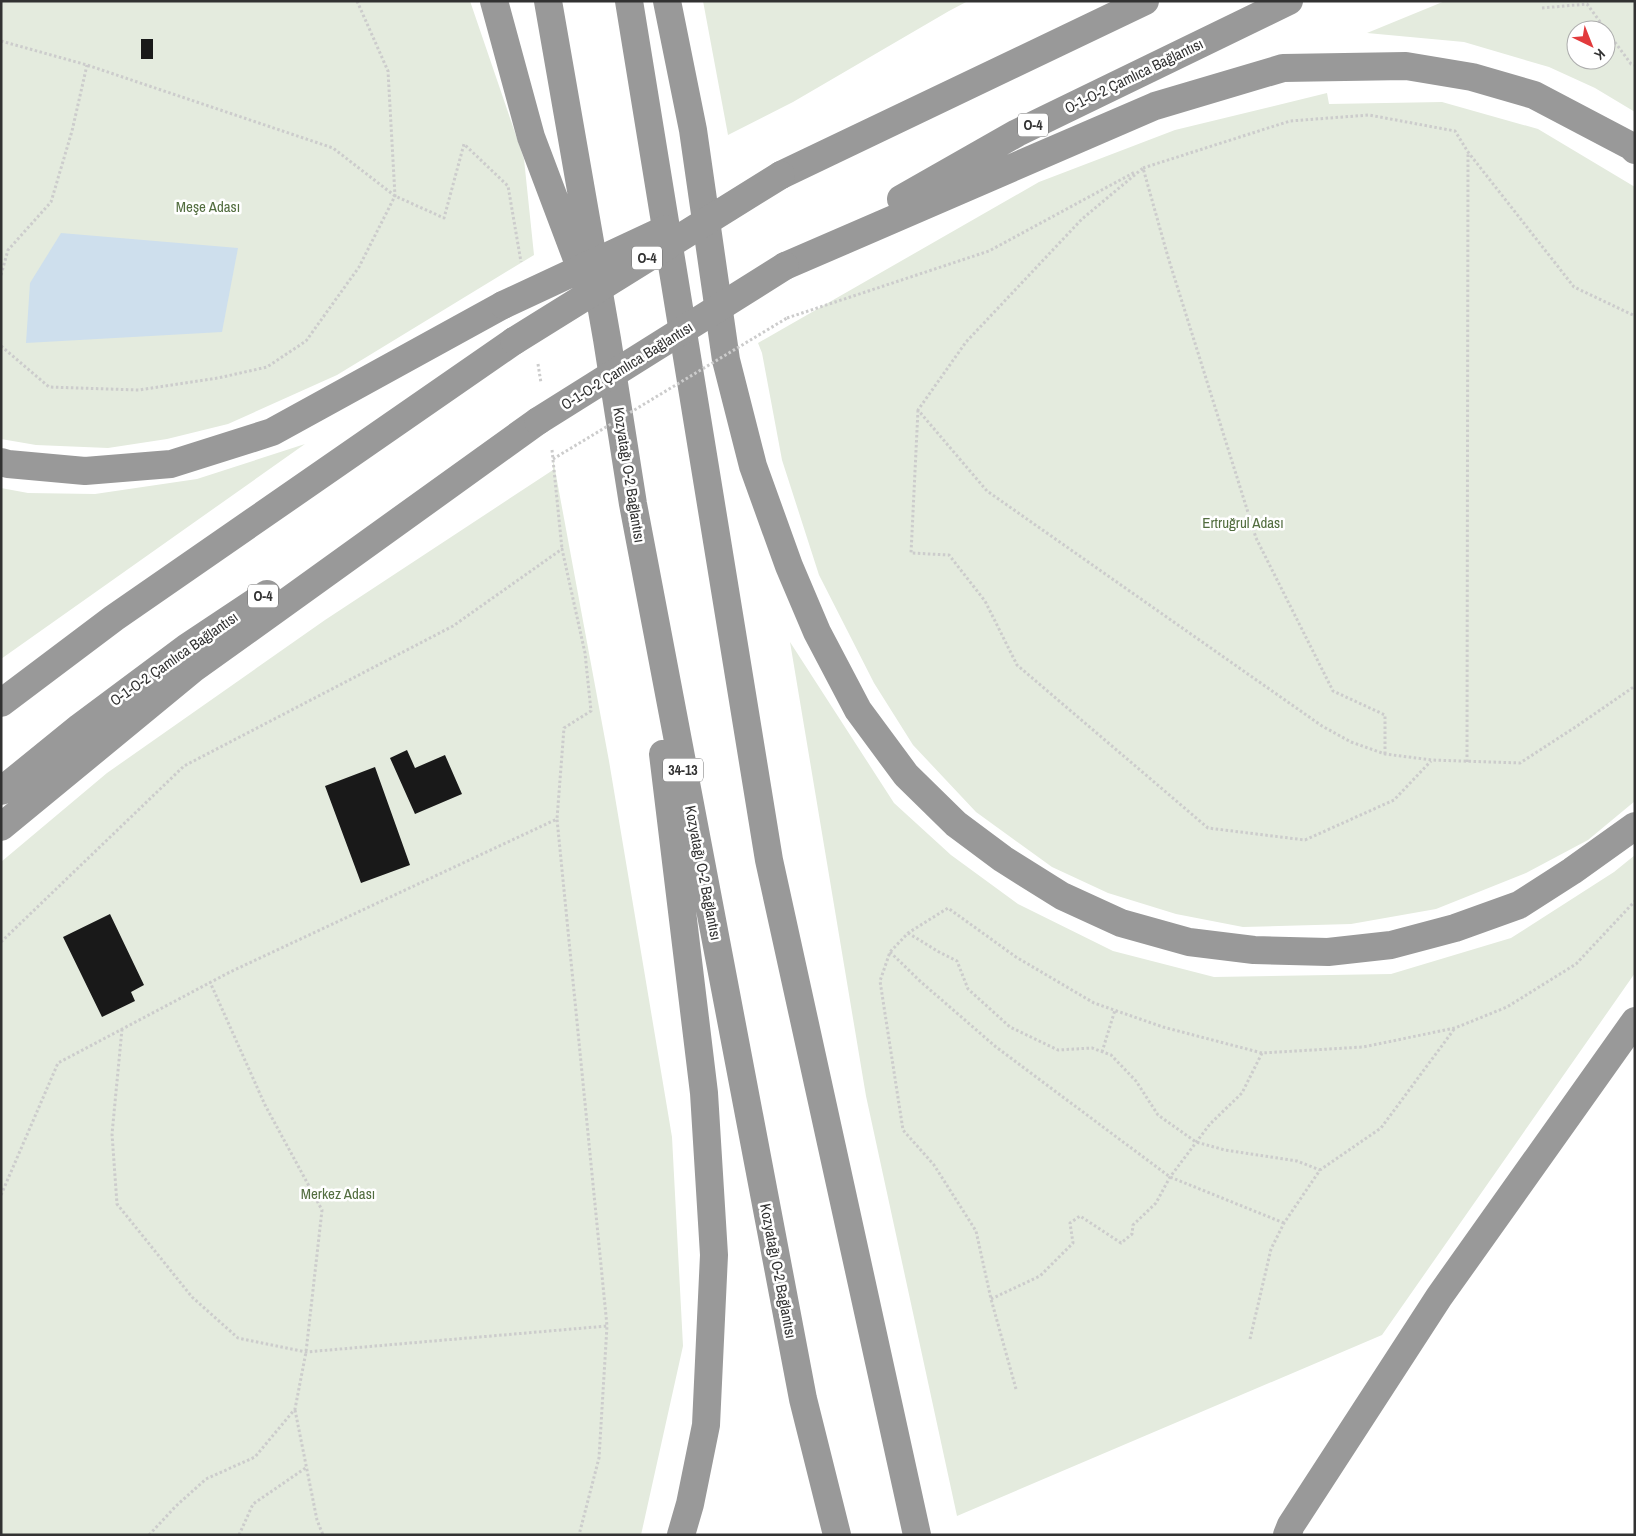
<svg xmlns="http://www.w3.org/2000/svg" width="1636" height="1536" font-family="'Archivo Narrow',sans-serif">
<rect width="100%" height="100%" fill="#fff"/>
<path fill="#e4ebde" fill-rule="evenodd" d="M1,1H470L524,159L534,255L337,375L228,424L167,439L108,448L36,445L1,439Z
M703,1H968L949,11L793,102L728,135Z
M1445,1H1635V112L1595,88L1549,67L1464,42L1367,33ZM1576,30H1606V60H1576Z
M1327,93L1329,104L1442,102L1538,129L1635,187V801L1588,840L1526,873L1436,909L1351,924L1243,927L1176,914L1108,893L1052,867L976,812L913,745L874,683L819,575L782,460L762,353L758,343L1039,182L1175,130Z
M305,444L1,659V488L28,493L95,494L197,479Z
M553,459L609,761L672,1137L683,1346L641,1535H1V862L107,773L325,620L553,470Z
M790,642L894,803L951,855L1018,904L1113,951L1214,977L1391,974L1511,938L1614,872L1635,855V973L1382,1335L957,1516L866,1096Z"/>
<path fill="#cedfed" d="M61,233L238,248L222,332L26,343L30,283Z"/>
<path fill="#191919" d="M141,39H153V59H141Z
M407,750L415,768L445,755L462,794L415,814L390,758Z
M375,767L410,865L361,883L325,786Z
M110,914L144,985L131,992L135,1001L102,1017L63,937Z"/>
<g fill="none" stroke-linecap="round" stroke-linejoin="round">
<path stroke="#ccc" stroke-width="3" stroke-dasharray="2.5 2.5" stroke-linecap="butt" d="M1542,8L1587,4L1606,30
M1606,30L1631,64L1635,65
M1,41L87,65L333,148L395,196L444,218L464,144L508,186L521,262
M1143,168L1290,121L1369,115L1455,131L1468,152L1574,287L1635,316
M1,275L8,250L51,202L72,131L87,65
M787,318L989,251L1135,172
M1,346L49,387L139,390L218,378L267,367L306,341L359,267L395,196L388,71L357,1
M538,364L541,383
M918,410L911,553L949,555L985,601L1017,665L1208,828L1305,840L1394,800L1431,761
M552,450L562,549
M1385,754V715L1333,691L1256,538L1168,257L1143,168L1082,219L966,342L918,410L987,491L1322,726L1351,742L1385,754L1432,760L1520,763L1577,726L1635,686
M1467,762L1468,153
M908,933L939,952L957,961L968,989L1010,1027L1058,1050L1092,1048L1111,1055L1136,1081L1158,1115L1196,1142L1225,1150L1297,1161L1320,1170
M1,942L184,766L453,626L562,549L585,653L591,711L564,728L557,819
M890,952L921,982L996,1047L1170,1177L1284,1223
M122,1029L112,1134L117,1204L192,1297L238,1338L306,1352L607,1326
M1102,1052L1115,1010
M1,1195L58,1063L230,972L557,819L607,1326L599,1458L579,1535
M991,1299L1040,1276L1073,1243L1070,1223L1080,1216L1121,1243L1132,1234L1133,1225L1156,1203L1170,1177L1210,1124L1242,1093L1262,1053
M1250,1339L1271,1249L1284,1223L1320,1170L1381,1128L1455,1028
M1016,1389L991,1299L976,1231L934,1165L903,1130L880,981L890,952L908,933L948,908L1016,957L1094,1003L1163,1027L1262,1053L1363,1047L1455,1028L1507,1007L1576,964L1635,901
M295,1410L317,1520L323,1535
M149,1535L176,1506L206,1479L255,1457L295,1409L306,1352L322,1210L265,1105L210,982
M239,1535L253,1504L307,1467"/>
<path stroke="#999" stroke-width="28" d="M494,1L531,137L583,275
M548,1L607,339L633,504L803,1399L837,1535
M629,1L769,860L917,1535
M667,1L693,130L726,360L753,466L789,566L817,632L858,710L906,775L956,824L1003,859L1062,896L1121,923L1189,942L1254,950L1328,952L1391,945L1455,928L1519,905L1572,871L1635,826
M781,175L1145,1
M901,199L1017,133L1289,1
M785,266L1155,106L1283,68L1406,66L1472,77L1534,95L1631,146L1635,150
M1,462L8,464L85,471L171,464L272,432L503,305
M1,703L114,618L514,341
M663,754L704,1093L714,1255L706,1425L690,1504L681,1535
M1,791L80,727L186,648L267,594
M1,827L193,669L538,421
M1287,1535L1291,1525L1439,1297L1635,1021"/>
<path stroke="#ccc" stroke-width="3" stroke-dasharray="2.5 2.5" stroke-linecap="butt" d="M553,459L787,318"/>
<path stroke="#999" stroke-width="28" d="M503,305L666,229
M514,341L781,175
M538,421L785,266"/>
</g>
<g text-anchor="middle" stroke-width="5" stroke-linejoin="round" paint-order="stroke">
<g fill="#fff" stroke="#707070" stroke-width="1">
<rect x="1018" y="113.5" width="30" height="23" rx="4"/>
<rect x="632" y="246.5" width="30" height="23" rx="4"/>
<rect x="248" y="584.5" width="30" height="23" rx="4"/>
<rect x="663" y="758.5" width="40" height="23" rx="4"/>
</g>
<g font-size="14" font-weight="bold" fill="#323232">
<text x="1033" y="130">O-4</text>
<text x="647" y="263">O-4</text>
<text x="263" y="601">O-4</text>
<text x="683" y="775">34-13</text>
</g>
<g font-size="15" fill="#323232" stroke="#fff">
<text transform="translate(1134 76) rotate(-26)" y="5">O-1-O-2 Çamlıca Bağlantısı</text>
<text transform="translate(627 366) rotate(-32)" y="5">O-1-O-2 Çamlıca Bağlantısı</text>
<text transform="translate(629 475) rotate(81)" y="5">Kozyatağı O-2 Bağlantısı</text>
<text transform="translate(174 659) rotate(-35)" y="5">O-1-O-2 Çamlıca Bağlantısı</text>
<text transform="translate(703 873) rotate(79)" y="5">Kozyatağı O-2 Bağlantısı</text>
<text transform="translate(778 1271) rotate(79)" y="5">Kozyatağı O-2 Bağlantısı</text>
</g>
<g font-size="15" fill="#526d3f" stroke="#fff">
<text x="208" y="212">Meşe Adası</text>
<text x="1243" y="528">Ertruğrul Adası</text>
<text x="338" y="1199">Merkez Adası</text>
</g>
</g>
<rect width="1636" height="1536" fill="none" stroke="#323232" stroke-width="5"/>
<g transform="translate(1591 45) rotate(137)"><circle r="24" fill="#ffffff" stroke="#adadad"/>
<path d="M0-4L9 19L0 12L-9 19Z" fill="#e23a3c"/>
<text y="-8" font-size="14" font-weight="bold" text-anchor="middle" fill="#323232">K</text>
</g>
</svg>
